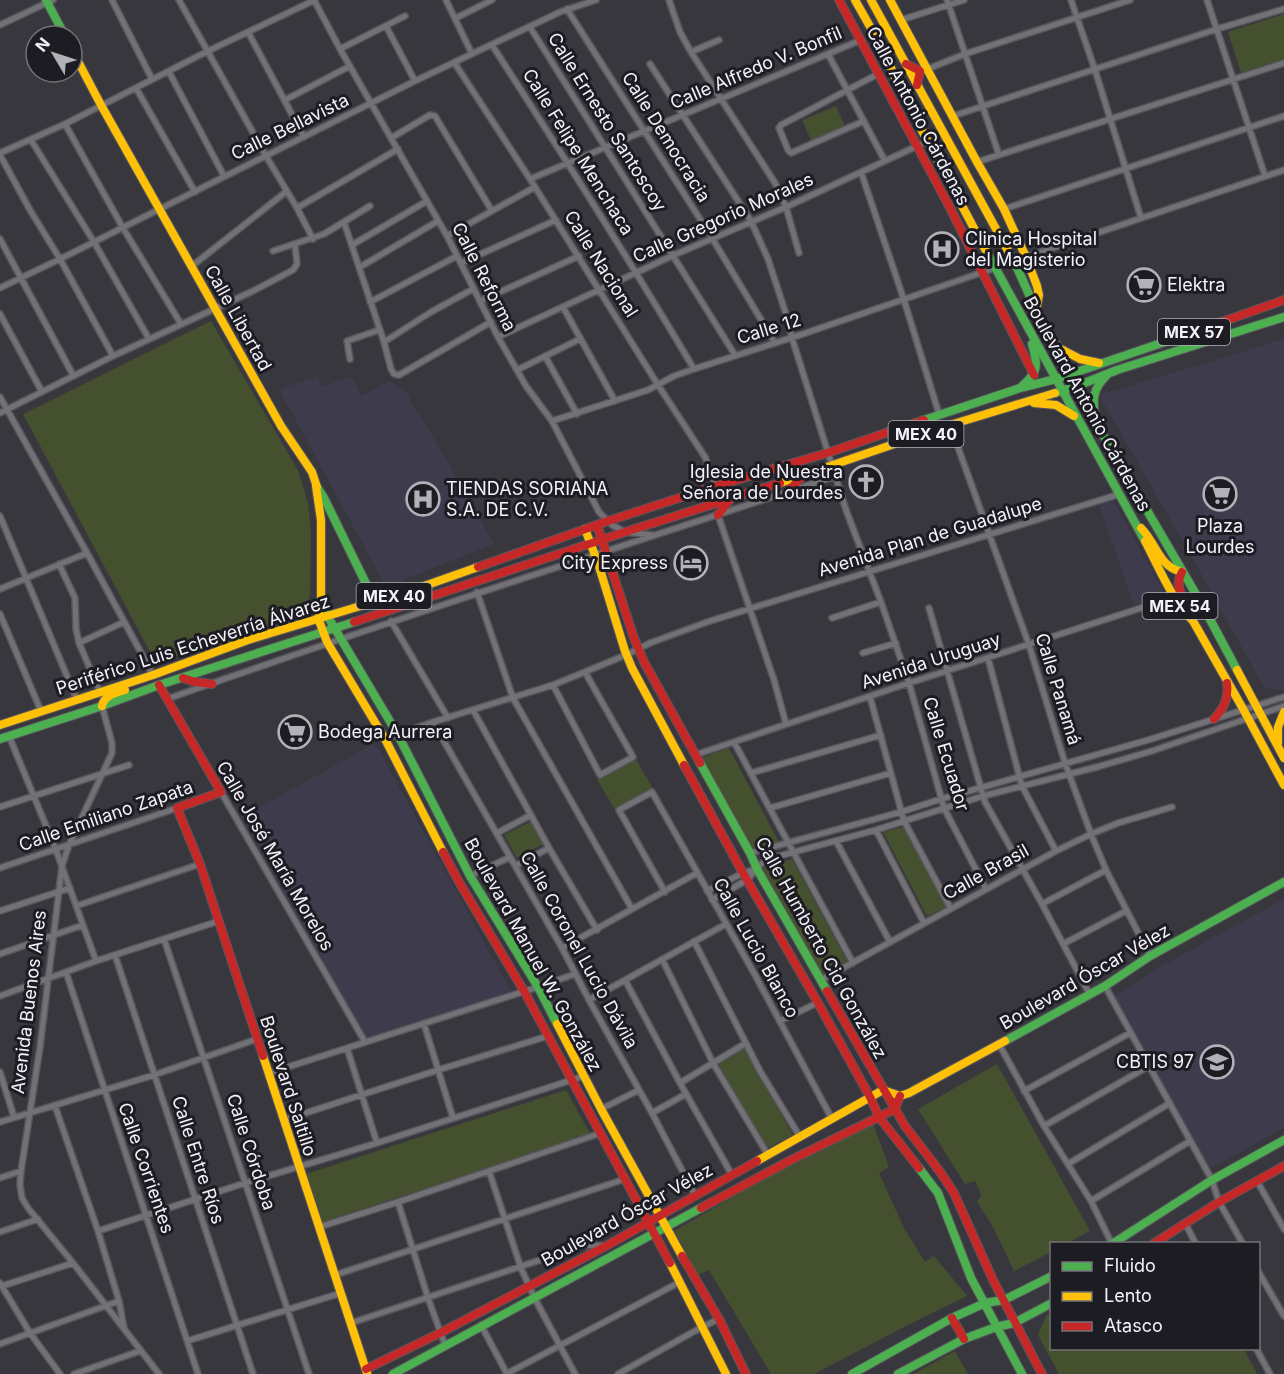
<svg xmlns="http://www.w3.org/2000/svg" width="1284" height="1374" font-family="Inter,sans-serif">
<rect width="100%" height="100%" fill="#38373e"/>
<path fill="#3e3b4d" d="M1284,339V691L1264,687L1194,561L1099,395Z
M317,376L323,386L352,376L361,396L390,381L408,394L416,411L420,414L494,544L386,587L279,389Z
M1113,500L1165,595L1134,606L1099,505Z
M375,743L513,995L367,1039L242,817Z
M1284,899V1128L1209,1169L1115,996L1160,967Z"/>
<path fill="#45502e" d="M1284,14V59L1241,73L1228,32Z
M836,106L845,126L811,140L802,120Z
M211,321L298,470L308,503L311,533L310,596L302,615L156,663L23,414Z
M729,748L779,842L753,849L701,758Z
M636,759L653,789L615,810L597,779Z
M532,821L545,843L517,858L504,835Z
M903,827L946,907L927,916L883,832Z
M792,859L847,961L821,975L762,868Z
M744,1048L793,1135L766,1149L718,1063Z
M997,1064L1090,1231L1067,1243L1052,1244L1051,1252L1014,1271L993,1227L977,1202L981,1195L975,1181L965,1184L918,1109Z
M566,1090L591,1135L322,1222L306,1174Z
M872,1121L889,1167L879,1173L904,1228L925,1262L934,1256L967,1296L912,1323L814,1374H771L709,1270L698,1275L674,1231L755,1184Z
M1051,1313L1052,1348L1244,1349L1257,1374H1059L1038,1335L1046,1316Z
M955,1351L968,1374H913Z"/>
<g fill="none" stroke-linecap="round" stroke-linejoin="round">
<g stroke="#57565c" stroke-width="8">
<path id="street" d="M112,0L152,79
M179,0L266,156L297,208L313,239
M314,0L340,49L447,236L498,337L526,386L552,421L599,512L612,525L625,532L652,535
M446,0L472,54
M669,0L680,32L691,52L775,183L786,207L799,253
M947,0L999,155
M1071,0L1095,70L1141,218
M1207,0L1265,176
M567,9L712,238L775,343
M456,18L492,0
M901,20L964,0
M0,25L53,0
M386,26L415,81
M530,27L735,355
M248,32L304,137
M492,45C561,152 629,259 694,369
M340,49L405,16
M691,52L719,40
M828,54L885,161
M454,62L530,179L658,385L705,457L716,486
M650,64L751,221L768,259L786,314L792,338L846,510L881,602L909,683L944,808L986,889
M925,70L965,54L1130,0
M169,72L224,176
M136,88L195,192
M285,100L350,66
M953,116L1217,29L1284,9
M864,121L791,153L788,150L779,128L781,125L878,74
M65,124L123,228L181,324
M391,138L430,115L435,116L492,211
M31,140L94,242L149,339
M0,153L65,124L208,51L315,0
M0,155L30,210L60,259L113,356
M977,162L1284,63
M861,172L904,300L939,414
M530,179L861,40
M297,208L398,149
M1004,209L1284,116
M344,222L384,342L391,369L394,374L399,375L491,322
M447,236L535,187
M0,239L73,375
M352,245L427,201
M273,251L324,234L370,206
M1026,257L1284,170
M461,263L556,220
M192,266L287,191
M360,267L438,221
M0,288L60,259L415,81L560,12L596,0
M480,301L579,256
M370,302L457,256
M563,307L615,401
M0,314L42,392
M498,337L674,255L786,207L928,141
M384,342L431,312L473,289
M545,356L577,414
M350,359L347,341L379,330
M517,370L580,339
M0,397L87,553L153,675
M0,413L113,356L253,291L293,270L297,264L295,245
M552,421L648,390L674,376L694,369L800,335L995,268
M950,425L1029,645L1065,763L1091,834L1106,870L1150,956
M718,515L774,680L786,724
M0,516L77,700
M59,564L75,598L76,629L79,643L100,692
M0,589L87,553
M477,592L513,698L632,909
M929,608L985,802L1042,904L1089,993
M0,614L41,711
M832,618L881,602
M391,621L448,718
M79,643L124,622
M863,653L896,643
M988,658L1022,786L1056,851
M553,685L600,775L633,757L585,672
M870,697L904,821L951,909
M167,699C389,621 613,549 836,476
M102,706L112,743V753L69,845L62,866L40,1047L21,1171L20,1185L22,1198L28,1208L73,1263L159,1374
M473,710L549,848L597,930
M433,722L562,948L589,1000L652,1113L695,1195
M9,736L56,850L96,961
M385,739L433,722L553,685L626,655L650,643L710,621L1120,494
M734,742L853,963
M695,755L909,683L1175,597
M751,773L881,735
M221,792L365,1042
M0,807L129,765
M770,808L891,773
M876,830L924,923
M497,833L531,815
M836,841L890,942
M750,853L901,812L941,799L1148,740L1284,697
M515,866L549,848
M0,868L177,808
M470,876L510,857
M707,891L743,873L755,869
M665,892L619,810L652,792L754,973L832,1119
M712,900L747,880L761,864L768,859L876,830L983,796L1097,767L1152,751L1284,706
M1042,904L1106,870
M76,906L200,864
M0,911L70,888
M164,939L309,1374
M694,941L760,1071L800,1137
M1063,944L1126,911
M562,948L697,873
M0,954L83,925
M115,955L253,1374
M662,959L713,1063L768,1155
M66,972L198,1374
M625,980L680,1083L732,1175
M821,980L1056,851L1091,834L1118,823L1172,807
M1105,986L1212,1180L1219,1202L1243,1244
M0,996L96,961L219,921
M589,1000L726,924
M780,1021L813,1005
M424,1024L453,1118
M999,1044L1044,1126L1091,1201L1112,1244
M347,1048L377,1143
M0,1072L14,1117
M269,1073L538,987L575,974
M680,1083L746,1043
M1024,1091L1130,1033
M55,1106L98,1231L119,1301L124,1328
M601,1109L639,1090
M652,1113L686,1094
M284,1120L438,1070L548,1036
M0,1122L154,1075L257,1039
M1044,1126L1149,1066
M1068,1164L1170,1103
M489,1171L521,1268L534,1297L575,1374
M0,1178L21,1171
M1257,1181L1284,1229
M1091,1201L1190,1141
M398,1202L428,1298L445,1345
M1185,1223L1196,1244
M319,1227L398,1202L601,1133
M98,1231L245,1183L377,1143L584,1076
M0,1232L38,1219
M1258,1271L1284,1316
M335,1275L625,1179
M0,1283L30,1333L60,1374
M2,1286L73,1263
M351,1323L582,1246L590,1245L604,1246
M481,1325L507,1374
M187,1341L341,1293
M0,1344L119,1301
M1256,1348L1270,1374
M74,1374L140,1351
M506,1374L680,1282
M618,1374L702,1327L719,1319"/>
</g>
<g stroke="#57565c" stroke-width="10">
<path id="fast" d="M46,0L65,36
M985,249L1145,541
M1008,251L1018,270L1036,310L1058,347L1096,423L1204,608L1237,670
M1022,386C1039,372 1038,364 1032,344
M1055,393L1077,386L1117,370L1284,317
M1095,415C1092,398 1094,388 1106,376
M924,420L1020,388L1056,379L1185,335
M317,487L324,498L375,602
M325,612L398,735L470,876L538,987L557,1024
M0,739L102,706L159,685L354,622
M700,763L750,853L757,869L827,991
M1005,1041L1105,986L1150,956L1284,882
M919,1168L938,1193L971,1278L1022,1374
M1112,1244L1212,1180L1284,1140
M393,1374L701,1208
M852,1374L952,1318L985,1303L1004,1300L1052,1276
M898,1374L964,1339L996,1327L1014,1323L1052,1303"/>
</g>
<g stroke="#57565c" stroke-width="10">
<path id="slow" d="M855,0L881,46L903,95L985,249
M871,0L1008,251
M890,0L977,162L1004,209L1026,257L1037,286L1039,295L1036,310
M72,50L101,105L281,426L312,472L317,487
M1059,348L1080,359L1099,363
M1034,403L1056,405L1074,416
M780,483L950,425L1055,393
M316,486L321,520V607L318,618L327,642L385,739L443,852
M1141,528C1157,544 1158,566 1182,572
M585,529L598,563L625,651L632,668L684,765
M1145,541C1159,568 1172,600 1193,621L1242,707L1284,785
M1237,670L1284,758
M102,706C104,695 116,693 125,690
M0,725L153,675L248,640L410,591L478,567
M1278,743V727L1284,712
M557,1024L601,1109L682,1256
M263,1056L367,1373
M757,1161L883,1090L900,1096L909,1093L1005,1041
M670,1263L726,1374"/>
</g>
<g stroke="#57565c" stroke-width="10">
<path id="jam" d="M839,0L948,204L1034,375
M906,64L920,71L917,85
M1185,335L1284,300
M787,492L802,477
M718,515L731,498
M597,525L634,638L644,662L700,763
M478,567L608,521L716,486L827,453L924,420
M1182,572C1176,583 1179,592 1185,602
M354,622L625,532L780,483
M183,678L195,682L212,684
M159,685L221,792L177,808L200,864L263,1056
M1214,719C1224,708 1229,698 1227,683
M684,765L743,873L818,1003L870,1097L879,1117L919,1168
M443,852L459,882L524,991L670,1263
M827,991L905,1126L941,1173L954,1193L993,1280L1042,1374
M701,1208L791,1160L895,1109L900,1096
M1153,1244L1219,1202L1284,1166
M682,1256L719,1319L746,1374
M952,1318L964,1339
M366,1369L440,1333L606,1246L757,1161"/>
</g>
<use href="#street" stroke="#727176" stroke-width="5"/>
<use href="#fast" stroke="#4caf50" stroke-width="8"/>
<use href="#slow" stroke="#ffc107" stroke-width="8"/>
<use href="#jam" stroke="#c62828" stroke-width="8"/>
</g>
<defs>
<g id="hospital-ring" transform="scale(1.725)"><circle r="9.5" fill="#1d1c22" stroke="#b2b1b8" stroke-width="1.5"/><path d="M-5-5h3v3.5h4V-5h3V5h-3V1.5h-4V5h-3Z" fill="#b2b1b8"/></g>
<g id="supermarket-ring" transform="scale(1.725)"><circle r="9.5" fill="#1d1c22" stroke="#b2b1b8" stroke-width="1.5"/><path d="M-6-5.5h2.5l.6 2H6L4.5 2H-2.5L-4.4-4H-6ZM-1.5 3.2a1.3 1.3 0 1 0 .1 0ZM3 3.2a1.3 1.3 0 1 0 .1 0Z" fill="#b2b1b8"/></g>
<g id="church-ring" transform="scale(1.725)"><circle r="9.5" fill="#1d1c22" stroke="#b2b1b8" stroke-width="1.5"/><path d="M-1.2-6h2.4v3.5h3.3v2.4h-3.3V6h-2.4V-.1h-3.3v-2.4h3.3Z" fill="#b2b1b8"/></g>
<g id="hotel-ring" transform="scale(1.725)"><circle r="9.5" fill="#1d1c22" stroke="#b2b1b8" stroke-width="1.5"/><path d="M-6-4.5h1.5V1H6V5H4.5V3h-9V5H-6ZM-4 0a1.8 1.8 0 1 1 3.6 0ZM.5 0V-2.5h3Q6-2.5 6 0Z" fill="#b2b1b8"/></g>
<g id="school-ring" transform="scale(1.725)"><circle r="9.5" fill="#1d1c22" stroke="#b2b1b8" stroke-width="1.5"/><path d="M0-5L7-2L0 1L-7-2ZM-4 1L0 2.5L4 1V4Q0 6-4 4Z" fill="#b2b1b8"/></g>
</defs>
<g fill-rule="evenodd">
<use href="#hospital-ring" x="942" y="249"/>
<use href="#supermarket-ring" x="1144" y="285"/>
<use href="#church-ring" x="866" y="482"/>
<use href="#supermarket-ring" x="1220" y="494"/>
<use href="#hospital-ring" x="423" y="499"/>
<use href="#hotel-ring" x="691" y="563"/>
<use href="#supermarket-ring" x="295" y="732"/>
<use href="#school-ring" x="1217" y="1062"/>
</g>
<g text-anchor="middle" stroke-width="6" stroke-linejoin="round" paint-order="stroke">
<g fill="#1d1c22" stroke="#b3b2b9" stroke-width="1.5">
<rect x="1158" y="319" width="72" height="26" rx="4.5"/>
<rect x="888.5" y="421" width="75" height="26" rx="4.5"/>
<rect x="356.5" y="583" width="75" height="26" rx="4.5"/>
<rect x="1142.5" y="593" width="75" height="26" rx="4.5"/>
</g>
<g font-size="16" font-weight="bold" fill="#f3f2fa">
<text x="1194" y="338">MEX 57</text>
<text x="926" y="440">MEX 40</text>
<text x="394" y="602">MEX 40</text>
<text x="1180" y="612">MEX 54</text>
</g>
<g font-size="18" fill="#f3f2fa" stroke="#1d1c22">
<text transform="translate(756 68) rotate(-23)" y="6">Calle Alfredo V. Bonfil</text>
<text transform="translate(918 116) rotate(62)" y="6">Calle Antonio Cárdenas</text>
<text transform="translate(607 122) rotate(58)" y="6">Calle Ernesto Santoscoy</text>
<text transform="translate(290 127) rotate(-26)" y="6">Calle Bellavista</text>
<text transform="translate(666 137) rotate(58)" y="6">Calle Democracia</text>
<text transform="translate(578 152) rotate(58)" y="6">Calle Felipe Menchaca</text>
<text transform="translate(723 218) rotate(-24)" y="6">Calle Gregorio Morales</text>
<text transform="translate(601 264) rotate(58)" y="6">Calle Nacional</text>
<text transform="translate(484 277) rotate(63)" y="6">Calle Reforma</text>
<text transform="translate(238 318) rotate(61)" y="6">Calle Libertad</text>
<text transform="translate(769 329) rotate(-17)" y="6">Calle 12</text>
<text transform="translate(1087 404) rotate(61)" y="6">Boulevard Antonio Cárdenas</text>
<text transform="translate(930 537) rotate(-17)" y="6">Avenida Plan de Guadalupe</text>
<text transform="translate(193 645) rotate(-18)" y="6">Periférico Luis Echeverría Álvarez</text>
<text transform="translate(931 661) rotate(-18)" y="6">Avenida Uruguay</text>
<text transform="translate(1058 689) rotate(73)" y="6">Calle Panamá</text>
<text transform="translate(946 754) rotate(73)" y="6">Calle Ecuador</text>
<text transform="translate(106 816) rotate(-19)" y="6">Calle Emiliano Zapata</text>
<text transform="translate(275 856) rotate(60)" y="6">Calle José María Morelos</text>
<text transform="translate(986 872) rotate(-29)" y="6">Calle Brasil</text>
<text transform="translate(756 948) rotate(61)" y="6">Calle Lucio Blanco</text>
<text transform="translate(821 948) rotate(61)" y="6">Calle Humberto Cid González</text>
<text transform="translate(579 950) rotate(61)" y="6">Calle Coronel Lucio Dávila</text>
<text transform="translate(533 955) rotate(61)" y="6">Boulevard Manuel W. González</text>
<text transform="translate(1085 977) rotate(-30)" y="6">Boulevard Óscar Vélez</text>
<text transform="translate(29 1002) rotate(-83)" y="6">Avenida Buenos Aires</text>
<text transform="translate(288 1086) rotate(72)" y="6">Boulevard Saltillo</text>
<text transform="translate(251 1152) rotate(72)" y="6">Calle Córdoba</text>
<text transform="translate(198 1160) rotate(72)" y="6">Calle Entre Ríos</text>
<text transform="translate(146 1168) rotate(71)" y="6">Calle Corrientes</text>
<text transform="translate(627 1215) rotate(-29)" y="6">Boulevard Óscar Vélez</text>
</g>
<g font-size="18" fill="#f3f2fa" stroke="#1d1c22" text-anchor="start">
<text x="965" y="245">Clinica Hospital<tspan x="965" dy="21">del Magisterio</tspan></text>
<text x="1167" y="291">Elektra</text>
<text x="843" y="478" text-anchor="end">Iglesia de Nuestra<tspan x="843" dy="21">Señora de Lourdes</tspan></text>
<text x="446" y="495">TIENDAS SORIANA<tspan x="446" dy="21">S.A. DE C.V.</tspan></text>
<text x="1220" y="532" text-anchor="middle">Plaza<tspan x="1220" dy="21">Lourdes</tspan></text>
<text x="668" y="569" text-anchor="end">City Express</text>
<text x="318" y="738">Bodega Aurrera</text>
<text x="1194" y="1068" text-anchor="end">CBTIS 97</text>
</g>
</g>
<rect x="1050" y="1242" width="210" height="108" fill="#1d1c22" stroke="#737278" stroke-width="1.5"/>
<rect x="1062" y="1262" width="30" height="9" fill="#4caf50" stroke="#737278" stroke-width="1.5"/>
<text x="1104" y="1272" font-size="18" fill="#f3f2fa">Fluido</text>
<rect x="1062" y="1292" width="30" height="9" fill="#ffc107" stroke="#737278" stroke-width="1.5"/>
<text x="1104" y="1302" font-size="18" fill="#f3f2fa">Lento</text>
<rect x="1062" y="1322" width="30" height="9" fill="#c62828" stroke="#737278" stroke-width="1.5"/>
<text x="1104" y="1332" font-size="18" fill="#f3f2fa">Atasco</text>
<g transform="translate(54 54) rotate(309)"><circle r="28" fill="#1d1c22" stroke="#737278" stroke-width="1.5"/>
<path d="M0-4.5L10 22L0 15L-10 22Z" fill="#b2b1b8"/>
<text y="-9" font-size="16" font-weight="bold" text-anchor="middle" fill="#f3f2fa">N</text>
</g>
</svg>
